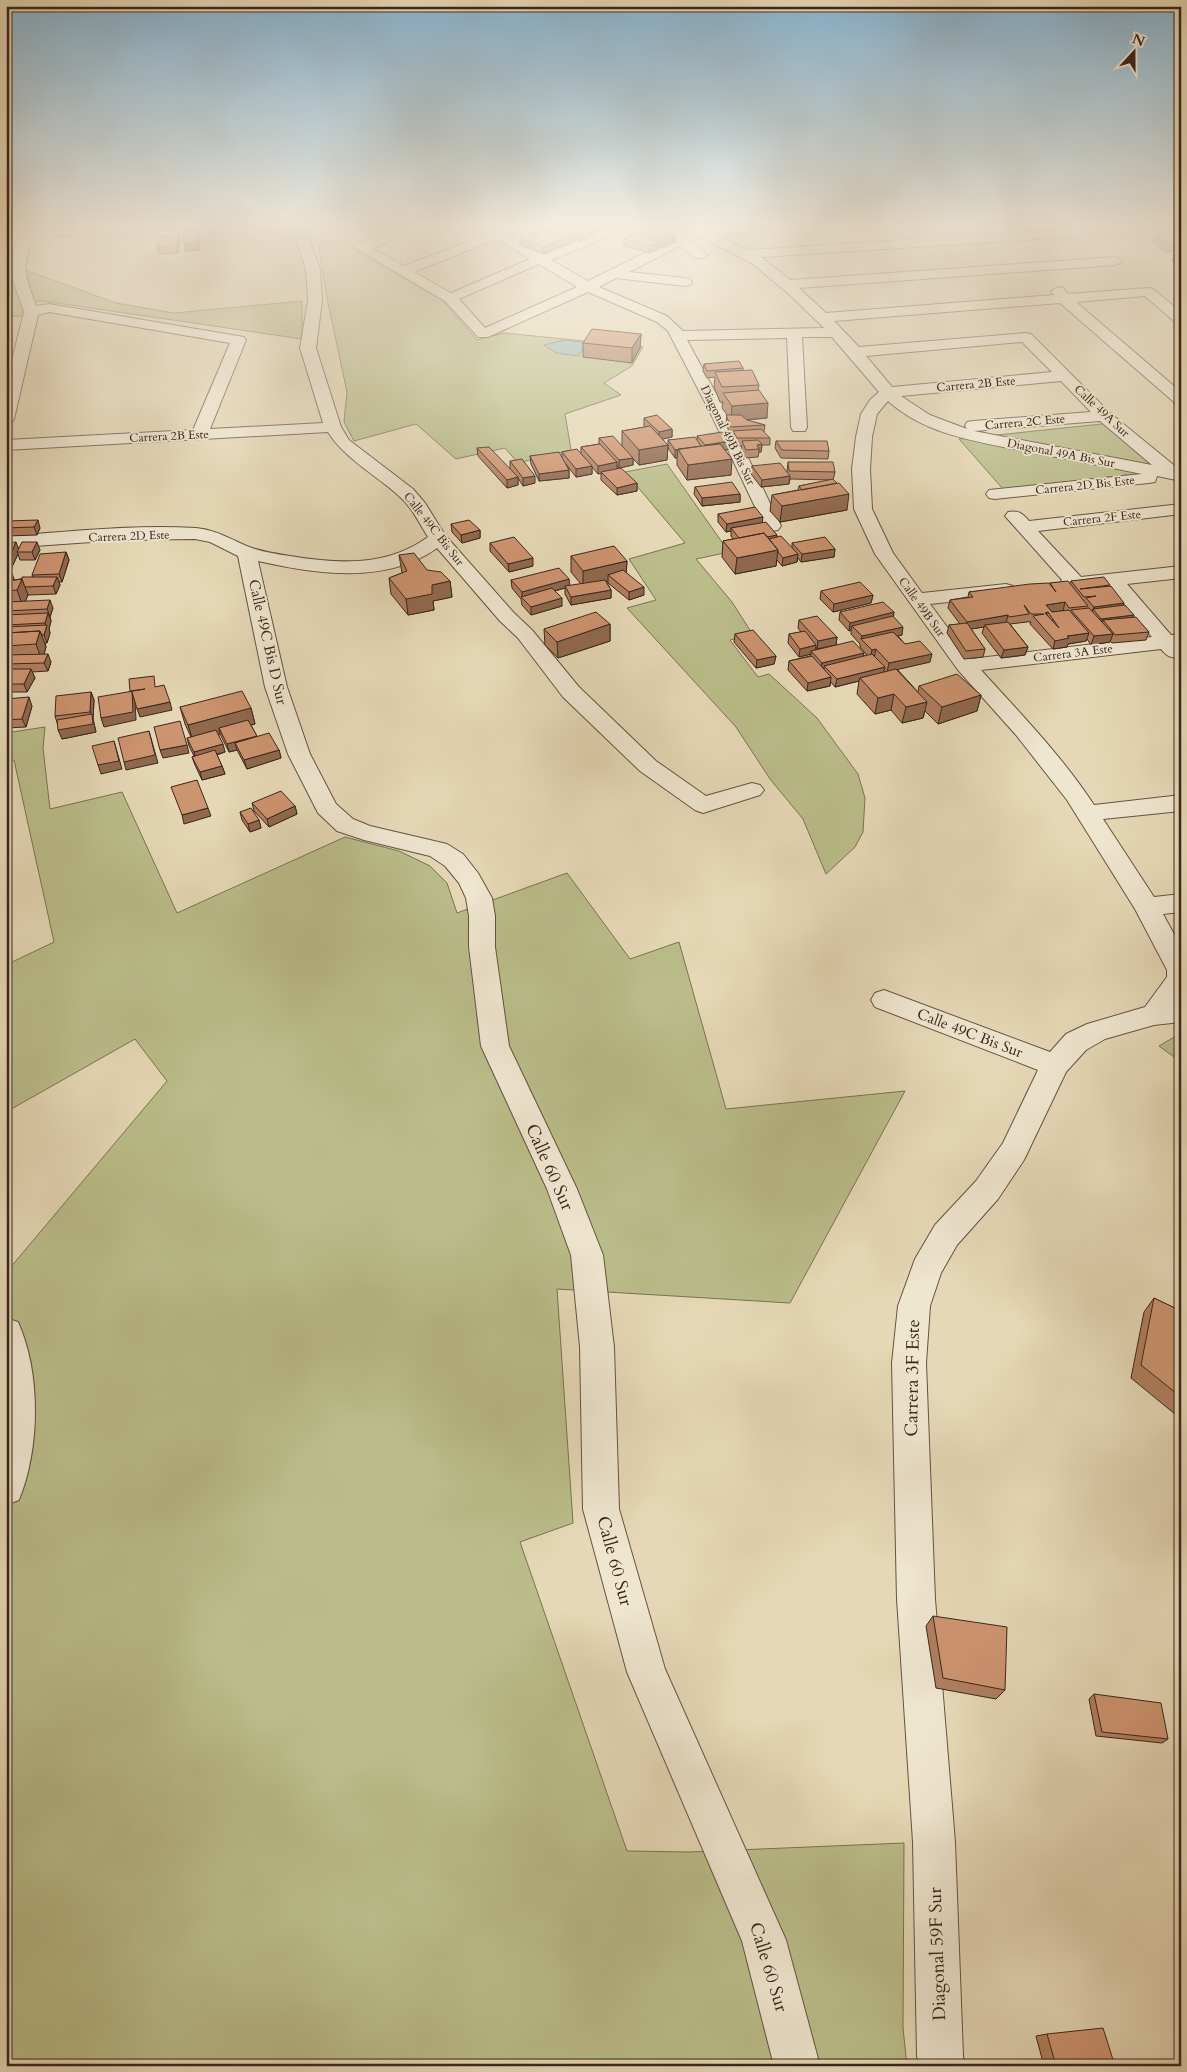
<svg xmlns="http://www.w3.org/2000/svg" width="1187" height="2072" font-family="Cardo,serif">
<rect width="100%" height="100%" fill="#e6d8b6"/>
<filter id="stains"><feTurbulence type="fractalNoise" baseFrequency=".004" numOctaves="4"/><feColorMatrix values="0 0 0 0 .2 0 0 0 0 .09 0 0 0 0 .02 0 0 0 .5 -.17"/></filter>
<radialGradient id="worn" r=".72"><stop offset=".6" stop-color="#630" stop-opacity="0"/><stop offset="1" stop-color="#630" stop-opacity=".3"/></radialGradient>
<path fill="#babd8a" stroke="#7a7253" d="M327,241L349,244L360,253L442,300L477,340L504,333L643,347L632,366L604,383L621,395L565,414L571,450L518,463L505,448L456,459L416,424L354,441L344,422L347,392L327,298L319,249V244Z
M6,263L116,303L174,313L302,301V339L43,301L22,303L23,316L6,317Z
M1111,423L1162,471L1003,489L959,439Z
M667,464L729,552L696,559L732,602L753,635L730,640L758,677L769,674L817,718L858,774L865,798L863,832L855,847L826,874L803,819L770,779L736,727L627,608L656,600L629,559L685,543L625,472Z
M45,727L43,748L50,809L122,792L177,913L345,837L399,851L430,866L447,883L457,913L567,873L630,959L679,942L726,1109L905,1091L790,1303L557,1289L573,1523L520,1542L627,1851L689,1852L904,1843L903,2028L907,2066H6V1265L10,1268L167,1081L135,1039L6,1112V965L54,942L14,760L6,762V733Z
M1181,1033V1062L1159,1046Z"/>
<path fill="#99b8b7" stroke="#737e79" d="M565,340L587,343L578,356L556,353L544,345Z"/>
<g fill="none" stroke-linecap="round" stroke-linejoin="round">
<g stroke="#655242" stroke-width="2">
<path id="minor" d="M25,224H37L36,229L123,224H194L193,227L188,228L33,237C21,268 25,276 36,306L49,304L244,337L246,340L210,429L323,423L300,348L308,300L306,270L294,233L286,224H299L306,231L320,270L322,300L316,348L341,427L349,440L413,489L425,503L445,535L514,613L532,630L579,687L656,761L706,796L752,783L760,785L764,790L760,795L703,813L695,810L640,771L563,697L518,638L500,621L437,548C386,585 315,574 258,561L287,687L310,754L336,804L353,819L370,826L447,844L463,854L478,873L492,898L495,916V947L509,1046L577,1189L603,1255L614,1347L619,1509L665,1669L786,1940L820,2066H774L742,1941L627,1672L583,1509L580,1347L571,1255L547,1189L481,1046L469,947V916L466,898L459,883L445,866L430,856L364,840L337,831L318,813L288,754L265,687L238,556L210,542L195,539L120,540L6,548V536C69,532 133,524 196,528C218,530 233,541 252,548C264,552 277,554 290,556C338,564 387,567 428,537C419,523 412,507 399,496C376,475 345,459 328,432L6,450V440L193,430L230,343L49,312L38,315L14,419L12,422L6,424V384L24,312L13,280L11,258L19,237H6V231L22,229Z
M410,224H427L426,227L372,248L404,266L488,234L474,224H489L499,230L514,224H531L530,227L508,235L541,254L618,224H635L634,227L551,260L588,281L673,239L656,224H670L683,234L691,230L686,224H699L702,227L746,224H803L797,228L713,234L749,250L1155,224H1181V230L761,257L790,280L1116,257L1123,261L1116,265L799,288L826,313L1054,295L1051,291L1058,287L1063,288L1068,294L1148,288L1153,289L1181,312V324L1176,323L1145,296L1076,302L1181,392V405L1175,403L1060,303L834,321L859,347L1026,333L1031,334L1110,413L1181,471V481L1157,476L1155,482L1149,483L995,499L989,498L986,494L989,490L1142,474C1104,466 1067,459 1029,452C980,442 927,436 888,401L877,414L872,437L870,469L872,509L893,553L922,593L1006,584L1013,586L1016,590L1013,594L1006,596L930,604L971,659L1152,637L1108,586L1069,590L1062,588L1059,584L1062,580L1005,516L1008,512C1018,510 1022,513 1029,521L1181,504V514L1038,531L1081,577L1181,566V578L1127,584L1171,635L1181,634V657C1171,659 1167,656 1161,649L981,670C1020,713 1062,756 1094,805L1181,795V811L1103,819L1154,897L1181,894V912L1163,914L1181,947V997L1177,1002H1181V1022L1154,1025L1105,1039L1086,1050L1066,1072L1024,1160L998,1199L957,1245L941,1273L930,1306L926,1363L935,1599L955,1842L963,2056L965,2066H919L917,2056L913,1842L897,1599L892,1363L898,1306L915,1259L935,1225L976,1181L1003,1143L1038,1070L875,1007L871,1000L875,993L884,990L1050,1052L1066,1034L1087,1024L1145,1007L1167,977V970L1135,909L1067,800L1016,735L958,670L875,554L854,509L852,469L856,437L861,414L870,400L879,392L832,337H802L807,427L805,431H793L791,427L787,338L687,340L726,412L781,526L778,530L772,531L766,530L710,412L668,331L657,322L588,292L488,337H478L445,301L354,247L356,244ZM699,236L753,264L790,295L824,328L683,331L667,316L599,287L616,278L685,286L690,285L692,282L690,279L685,278L629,272L680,246L695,258H705L707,255L690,240ZM497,239L530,259L451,293L414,272ZM539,264L577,287L485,328L459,299ZM1022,342L1052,372L892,387L866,356ZM1061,381L1091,412L973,421L967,422L965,426L967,429L930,415L901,396ZM1100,421L1152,465L974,431Z
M6,1318L18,1322C41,1373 40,1448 19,1500L6,1505Z"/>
</g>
<use href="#minor" fill="#efe6d0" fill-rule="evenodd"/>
</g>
<path fill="#b07f60" stroke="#3a261c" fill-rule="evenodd" d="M490,224H513V225L502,229Z
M520,224H615L606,229L601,228V230L594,233V235L580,241L575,239V241L544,254L520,245V238L533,234L520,228ZM553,230V232L550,233L547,232Z
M624,224H656L657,226L675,235V242L662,248L660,247L659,249L650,253L624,246V239L630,236L627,235V228H624Z
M1169,226H1181V239H1176L1167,233Z
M179,235L180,242L178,253L159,254L157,247Z
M1155,235L1180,244L1178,251L1165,252L1153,241Z
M1181,253V266L1172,261L1174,254Z
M641,334L640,348L632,363L583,357V343Z
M704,364L743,368V371L759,385L758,390L767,418L746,420L765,425L764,432L770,438V445H762L761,452H759L758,457L745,458L741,449L742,446H736L732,439V435H730L726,423L727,415L722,408L723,402H720L714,387L715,377L707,378L703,371Z
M644,418L672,429V437L662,439L668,445L667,460L639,465L633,459V465L619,468L617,466V469L637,483V491L617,495L601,480V473L598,474L592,467V474L576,477L566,464L569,470V478L539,481L531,464L530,456L562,457V452L581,453V447L599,444V438L622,446V431L645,427L644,426Z
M697,436L730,449L725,450L731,475L687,480L677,465V458H675L668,448V440H697Z
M776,441L829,451L828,459L781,458L775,448Z
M477,448L510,469V461L535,483L523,486L518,478V485L507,488L478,456Z
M788,462L835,472L833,480L847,510L780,522L770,511L772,495L798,490L799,486L832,480L790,479L789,484L761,487L751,474L752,466L787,472Z
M695,487L740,494V502L702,506L694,494Z
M6,499L10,507L8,513L9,517L8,521L40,528L37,535L6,536Z
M718,514L763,523L777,535L776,537L792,548V543L835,549L834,557L801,562L798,558L797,562L782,566L777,560L776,566L735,574L722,557L723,541L733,539L731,536V531L726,532L718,522Z
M451,524L480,530V538L462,543L452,532Z
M6,543L19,548L40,550L35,560H20L18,554L10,571L14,580L33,577L32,575L66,552L69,560L62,582H59L60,585L56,594L28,595L25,601L53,608L50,617L51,621L49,629L50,633L47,643H45L46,647L44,654L51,662L48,671L32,672L35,678L27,692H6Z
M490,543L533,566L509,572L490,551Z
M399,555L427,570L450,581L452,597L433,601L434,610L408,615L391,594L389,578L402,573Z
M571,556L627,561L626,572L644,595L629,600L608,583V581H606L611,590V598L571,605L565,594V588L555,591L562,606L531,615L522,605L521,599L512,588L511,580L570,586L581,584L571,572Z
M1071,581L1110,586L1133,617L1149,632L1146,640L1112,643L1110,641V642L1091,645L1087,639L1086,641L1068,644L1067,647L1053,649L1030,624L1031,622H1028L1027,621V622L1010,624L1028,647L1025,655L1001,658L982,633L984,627L971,629L985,649L983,657L964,659L947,633L949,625L960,624L948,608L950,600L968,597L969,592L1050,584V583H1070ZM1046,613H1048L1054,620H1052Z
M821,591L873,595L871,603L833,612L820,599Z
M840,612H894L893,617L902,635L898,636L905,644L930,662L897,669L918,692L919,686L981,695L977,711L938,724L925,711L923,718L902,723L891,710L875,714L857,694L859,681L835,687L831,682L830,686L807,691L788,670L789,661L810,656L811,654L799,657L788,643L789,634L801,632L798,628L799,620L837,637L836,645L817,649L816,647L815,650L864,653L863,656L867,655L860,647V644L851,634V630L849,631L839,620Z
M610,624V641L558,658L545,645L544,629Z
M735,634L776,656L774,664L756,668L734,642Z
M91,692L94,700L93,719L96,732L62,739L55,716Z
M6,699L32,706L26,727L6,728Z
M180,707L251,708L255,724L251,725L257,737L279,750L281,758L247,769L237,750L229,752L220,734H218L225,752L217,755L222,766L225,774L202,780L195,765L192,757L194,756L189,746L187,738L191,737L185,724Z
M252,803L295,806L297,814L269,827L254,811Z
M240,812L259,820L261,828L250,832L242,820Z
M1154,1298L1181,1311V1419L1131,1378L1144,1312Z
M933,1616L1005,1690L996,1699L936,1688L926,1626Z
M1094,1694L1168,1739L1162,1743L1096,1736L1089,1699Z
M1047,2034L1115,2066H1044L1036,2036Z"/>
<path fill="#90684e" stroke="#3a261c" d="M502,224H513V225L502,229Z
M553,224V230L537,235V228Z
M599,224H601V230L594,233V226Z
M606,224H615L606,229Z
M657,225V231L647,234V227Z
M594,228V235L580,241V234Z
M646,228L645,234L640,232V237L637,238L638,231Z
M197,230L200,250L185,251L184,244Z
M575,234V241L544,254L543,247Z
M179,235L180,242L178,253L176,246Z
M675,235V242L662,248V241Z
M660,242L659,249L650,253V246Z
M641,334L640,348L632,363V348Z
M768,403L767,418L731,421L732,406Z
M672,429V437L659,440V432Z
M731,441L730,449L705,453V445Z
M762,444L761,452H759V449L757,445Z
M668,445L667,460L639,465V450Z
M675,450H678L677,458H675Z
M633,458V465L619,468V460Z
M732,459L731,475L687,480L688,465Z
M617,462V470L598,474V466Z
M592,466V474L576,477V469Z
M569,470V478L539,481V474Z
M535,476V483L523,486V478Z
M790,476L789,484L761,487L762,480Z
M518,477V485L507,488V480Z
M637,483V491L617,495V488Z
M740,494V502L702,506V498Z
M849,494L847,510L780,522L782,506Z
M7,499L10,507L8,513L9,517L7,524Z
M763,517L762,525L731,528V531L726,532L727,524Z
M38,520L40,528L37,535L34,527Z
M480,530V538L462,543L461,535Z
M777,535L776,543L742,541Z
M16,542L19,550L17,552L18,554L8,576L6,570V565Z
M37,542L40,550L35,560L32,552Z
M835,549L834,557L801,562L802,554Z
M778,550L776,566L735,574L737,558Z
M66,552L69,560L62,582L59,574Z
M798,554L797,562L782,566L783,558Z
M533,558V566L509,572L508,564Z
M627,561L626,577L608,575V581L583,587V571Z
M11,571L17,587L8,581Z
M57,577L60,585L56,594L53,586Z
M22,579L28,595L23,607L17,590Z
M569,579L570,587L565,586V588L524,599L522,598V592Z
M450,581L452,597L433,601L434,610L408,615L406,599L432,585Z
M644,587V595L629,600V592Z
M611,590V598L571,605V597Z
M873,595L871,603L833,612L834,604Z
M562,598V606L531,615V607Z
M50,600L53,608L50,617L47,609Z
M1065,602L1063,611L1044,613L1046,605Z
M1124,603L1122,611L1093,609L1091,615L1094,607Z
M894,612L893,621L852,626L851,630L849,631L850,623Z
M48,613L51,621L49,629L50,633L47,643L44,635L46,627L45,623Z
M1008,615L1006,623L985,625L984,627L965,630L967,622Z
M1134,615L1131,623L1103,620L1101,627H1098L1101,619Z
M610,624V641L558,658L557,642Z
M903,627L902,635L866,643L861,639L862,636Z
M40,631L46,647L42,661L36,644Z
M1089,633L1086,641L1068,644L1067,647L1053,649L1055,641L1067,636Z
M1113,634L1110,642L1091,645L1094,636Z
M837,637L836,645L817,649L818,641Z
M816,645L815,654L811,651V654L799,657L800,649Z
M1028,647L1025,655L1001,658L1004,650Z
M876,649L874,658L870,659L872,650Z
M864,653L862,661L824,666V670L820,671L822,663Z
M48,654L51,662L48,671L44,663Z
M932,654L930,662L887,672L889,663Z
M776,656L774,664L756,668L757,660Z
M885,667L883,675L860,678L859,681L835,687L837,679Z
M31,669L35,678L27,692L24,684Z
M831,677L830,686L807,691L808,683Z
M91,692L94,700L93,719L96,732L62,739L58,730L92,717L90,712Z
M132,692L135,701L136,720L104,727L101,718Z
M894,694L891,710L875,714L878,698Z
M981,695L977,711L938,724L942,707Z
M29,697L32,706L26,727L22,719Z
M170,702L172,710L140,717L137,709Z
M927,702L923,718L902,723L906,707Z
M251,708L255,724L222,733L219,728L220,734L193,741L188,725Z
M149,731L158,763L126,770L124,762Z
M257,736L259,744L235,743L237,750L229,752L227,744Z
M114,741L122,769L101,774L98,765Z
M223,744L225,752L196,760L194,752Z
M187,745L189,753L163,758L160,750Z
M279,750L281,758L247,769L244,760Z
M222,766L225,774L202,780L200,772Z
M295,806L297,814L269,827L267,819Z
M208,808L211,816L184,824L182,815Z
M259,820L261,828L250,832L248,824Z"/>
<path fill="#cd9470" stroke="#3a261c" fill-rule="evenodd" d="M526,224H552L537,228Z
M557,224H580L594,228L580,234L553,225Z
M586,224H599L594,226Z
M637,224H656L657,225L647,227L635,225Z
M660,225L675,235L662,241L640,232Z
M633,226L646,228L638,231L627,228Z
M1169,226H1181V232H1178Z
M559,229L575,234L543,247L520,238L542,231L550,233Z
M197,230L199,243L184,244L183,238H188L187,231Z
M1168,234L1180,244L1167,245L1155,235Z
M179,235L176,246L157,247L160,236Z
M632,235L660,242L650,246L624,239Z
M1181,253V258L1174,254Z
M592,329L641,334L632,348L583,343Z
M739,361L743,368L707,371L704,364Z
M752,370L759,385L722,387L715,372Z
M759,390L768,403L732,406L723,393Z
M657,415L672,429L659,432L644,418Z
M726,415H741L747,420L765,425L731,427Z
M650,426L668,445L639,450L622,431Z
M761,429L770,438H737L733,431Z
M722,432L731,441L705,445L697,436Z
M613,436L633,458L619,460L599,438Z
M695,437L701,446L675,450L668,440Z
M758,440L762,444L757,445L759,449L746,450L742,441Z
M776,441H827L829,451L782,450Z
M600,444L617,462L598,466L581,447Z
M720,444L732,459L688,465L678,449Z
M489,447L518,477L507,480L477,448Z
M577,449L592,466L576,469L562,452Z
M559,452L569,470L539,474L530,456Z
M522,459L535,476L523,478L510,461Z
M788,462H833L835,472L789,471Z
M780,463L790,476L762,480L752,466Z
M621,468L637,483L617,488L601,472Z
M833,479L837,483L802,490L799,486Z
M732,482L740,494L702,498L695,487Z
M839,483L849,494L782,506L772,495Z
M755,507L763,517L727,524L718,514Z
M38,520L34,527L6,528V521Z
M469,520L480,530L461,535L451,524Z
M766,522L777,535L767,537L764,533L739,538L731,528Z
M764,533L778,550L737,558L723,541Z
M781,536L798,554L783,558L778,552V550L769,539Z
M514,537L533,558L508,564L490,543Z
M825,537L835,549L802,554L792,543Z
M16,542L6,565V543Z
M22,542H37L32,552H17Z
M614,546L627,561L583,571L571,556Z
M66,552L59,574L32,575L40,554Z
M414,553L427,570L441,572L450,581L432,585V594L406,599L389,578L407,571L399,555Z
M559,568L569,579L522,592L511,580Z
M623,570L644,587L629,592L608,575Z
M6,571H11L8,581L22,579L17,590L6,591Z
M22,577H57L53,586L25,587L22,579Z
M1104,577L1110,585L1080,589L1111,586L1124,603L1094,607L1086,598L1096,596L1084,597L1071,581Z
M605,580L611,590L571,597L565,586Z
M1068,581L1088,606L1069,608L1065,602L1046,605L1052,612L1069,610L1089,633L1067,636L1069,638L1055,641L1033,616L1044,614H1031L1024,605L1029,614L1009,617L1008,615L967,622L950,600L973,597L969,592L1030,584L1049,583L1056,592L1050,583ZM1048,612L1059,628L1045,613Z
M860,582L873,595L834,604L821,591Z
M552,588L562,598L531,607L521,597Z
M50,600L47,609L6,611V602Z
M883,602L894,612L850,623L840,612Z
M1125,605L1134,615L1101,619L1093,609Z
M1089,608L1113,634L1094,636L1071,610Z
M596,612L610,624L557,642L544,629Z
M48,613L45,623L6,625V615Z
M817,616L837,637L818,641L799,620Z
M893,616L903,627L862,636L852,626Z
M1136,617L1149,632L1115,635L1103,620Z
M1008,622L1028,647L1004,650L985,625Z
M967,623L985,649L966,651L949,625Z
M47,625L44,635H42L40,631L6,633V627Z
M753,630L776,656L757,660L735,634Z
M40,631L36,644L6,646V633Z
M805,631L816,645L800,649L789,634Z
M893,632L905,644L920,641L932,654L889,663L876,649L872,650L861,639Z
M853,641L864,653L822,663L811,651Z
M48,654L44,663L6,664V655Z
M872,654L885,667L837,679L824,666Z
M812,656L831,677L808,683L789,661Z
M6,669H31L24,684H6Z
M896,669L927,702L906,707L894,694L878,698L860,678Z
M957,674L981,695L942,707L919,686Z
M154,676L155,687L164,685L170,702L137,709L132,692L133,712L101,718L98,697L145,689L130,691L129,679Z
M242,691L251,708L188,725L180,707Z
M91,692L90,712L55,716L56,696Z
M29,697L22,719L6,720V699Z
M92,714L93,724L58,730L57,720Z
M248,720L257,736L227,744L219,728Z
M180,721L187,745L160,750L154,727Z
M216,730L223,744L194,752L187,738Z
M149,731L155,755L124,762L118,738Z
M269,733L279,750L244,760L235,743Z
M114,741L119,761L98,765L92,746Z
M215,750L222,766L200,772L192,757Z
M197,780L208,808L182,815L171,787Z
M281,791L295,806L267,819L252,803Z
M251,808L259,820L248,824L240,812Z
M1154,1298L1181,1311V1397L1141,1365Z
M933,1616L1007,1627L1005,1690L943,1678Z
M1094,1694L1161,1703L1168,1739L1102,1732Z
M1103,2028L1115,2066H1056L1047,2034Z"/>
<linearGradient id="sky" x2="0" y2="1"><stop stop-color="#88b6d4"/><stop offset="0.44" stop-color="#f4edde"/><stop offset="1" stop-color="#f4edde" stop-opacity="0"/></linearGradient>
<rect width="1187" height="514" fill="url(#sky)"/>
<g text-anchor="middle" stroke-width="4" stroke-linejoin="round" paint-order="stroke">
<g font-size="12" fill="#3a261c" stroke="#efe6d0">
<text transform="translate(976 384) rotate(-5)" y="4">Carrera 2B Este</text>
<text transform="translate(1102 411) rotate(43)" y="4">Calle 49A Sur</text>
<text transform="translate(1025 422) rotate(-5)" y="4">Carrera 2C Este</text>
<text transform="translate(728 435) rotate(64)" y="4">Diagonal 49B Bis Sur</text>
<text transform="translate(169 436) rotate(-3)" y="4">Carrera 2B Este</text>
<text transform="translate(1061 453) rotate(11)" y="4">Diagonal 49A Bis Sur</text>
<text transform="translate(1085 485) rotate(-6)" y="4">Carrera 2D Bis Este</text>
<text transform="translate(1102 518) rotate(-6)" y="4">Carrera 2F Este</text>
<text transform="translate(434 529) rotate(52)" y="4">Calle 49C Bis Sur</text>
<text transform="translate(129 536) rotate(-2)" y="4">Carrera 2D Este</text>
<text transform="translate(922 607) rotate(54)" y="4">Calle 49B Sur</text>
<text transform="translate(1073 653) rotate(-7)" y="4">Carrera 3A Este</text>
</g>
<g font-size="15" fill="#3a261c" stroke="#efe6d0">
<text transform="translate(268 642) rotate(77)" y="5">Calle 49C Bis D Sur</text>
<text transform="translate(970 1033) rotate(21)" y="5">Calle 49C Bis Sur</text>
</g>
<g font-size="18" fill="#3a261c" stroke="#efe6d0">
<text transform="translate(550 1167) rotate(66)" y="6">Calle 60 Sur</text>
<text transform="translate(912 1378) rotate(-89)" y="6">Carrera 3F Este</text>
<text transform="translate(615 1561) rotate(75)" y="6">Calle 60 Sur</text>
<text transform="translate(937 1954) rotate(-92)" y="6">Diagonal 59F Sur</text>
<text transform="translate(769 1967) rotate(73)" y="6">Calle 60 Sur</text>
</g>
</g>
<rect width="1187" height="2072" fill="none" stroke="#e6d8b6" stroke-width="25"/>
<rect x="8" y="8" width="1172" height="2057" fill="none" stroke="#3a261c" stroke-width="2.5"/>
<rect x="12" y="12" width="1162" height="2047" fill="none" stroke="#3a261c"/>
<g transform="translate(1134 52) rotate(21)" stroke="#efe6d0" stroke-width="4" paint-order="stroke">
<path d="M0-4L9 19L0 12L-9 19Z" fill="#3a261c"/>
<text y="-8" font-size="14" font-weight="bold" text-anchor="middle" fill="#3a261c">N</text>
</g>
<rect width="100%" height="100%" filter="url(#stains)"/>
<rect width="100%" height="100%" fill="url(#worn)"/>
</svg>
